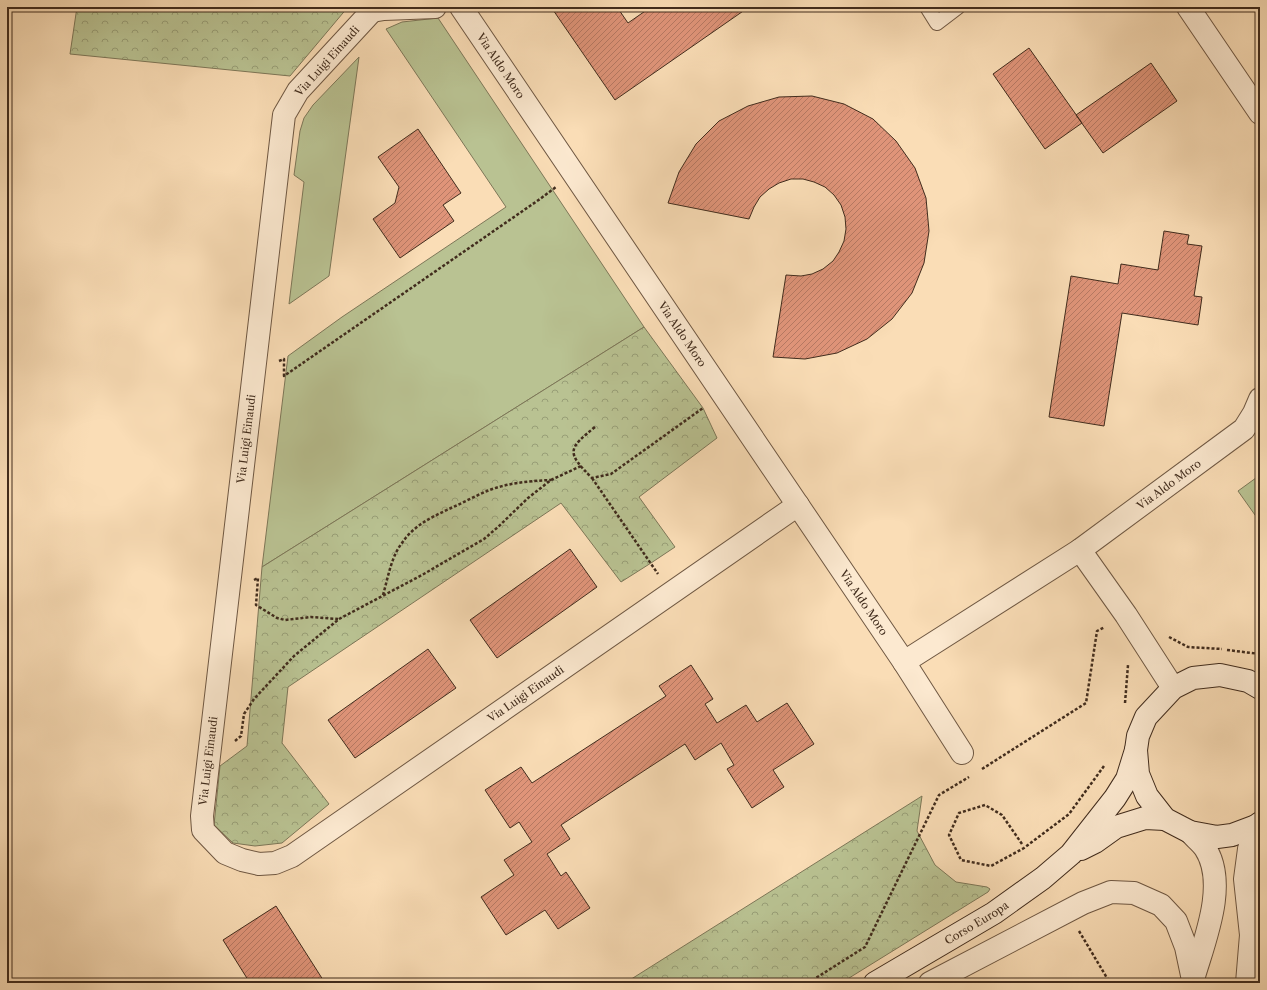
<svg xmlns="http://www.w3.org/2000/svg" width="1267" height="990" font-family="'Libre Caslon Text',serif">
<defs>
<pattern id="forest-crowns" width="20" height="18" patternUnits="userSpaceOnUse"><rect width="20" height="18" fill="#b9c292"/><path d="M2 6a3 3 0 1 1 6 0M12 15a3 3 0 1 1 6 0" fill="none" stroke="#989e77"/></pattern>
<pattern id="building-hatch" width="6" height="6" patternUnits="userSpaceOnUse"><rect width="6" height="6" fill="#df9479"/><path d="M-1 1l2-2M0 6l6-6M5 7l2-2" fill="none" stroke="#b67963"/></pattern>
</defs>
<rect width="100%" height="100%" fill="#faddb6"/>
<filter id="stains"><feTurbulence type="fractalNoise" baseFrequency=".005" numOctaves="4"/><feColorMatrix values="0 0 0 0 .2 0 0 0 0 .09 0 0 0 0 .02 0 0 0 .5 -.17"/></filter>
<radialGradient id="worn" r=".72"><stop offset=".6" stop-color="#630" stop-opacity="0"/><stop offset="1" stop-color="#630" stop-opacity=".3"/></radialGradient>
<path fill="#b9c292" stroke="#7d7758" d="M438,18L644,327L262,567L288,356L342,317L506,207L386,29L402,22Z
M359,57L329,276L289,304L304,182L294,175L300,131L304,118L313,105Z
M1260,475V522L1238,491Z"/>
<path fill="url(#forest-crowns)" stroke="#7d7758" d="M77,7H348L290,76L70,54Z
M644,327L703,408L717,438L639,497L675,547L651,563L621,582L561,503L288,687L282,743L329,804L282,843L255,846L233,843L214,825L220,766L247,746L262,567Z
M922,796L917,831L935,865L956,882L987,887L990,889L988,892L841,983H625Z"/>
<path fill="url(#building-hatch)" stroke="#412c1d" d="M551,7H617L628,23L651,7H749L615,100Z
M1029,48L1082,123L1045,149L993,74Z
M1151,63L1177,101L1103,153L1076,115Z
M812,96L844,104L873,119L896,141L915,168L926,198L929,231L924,263L912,293L892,319L867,339L837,353L805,359L773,357L786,275L801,276L812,274L823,269L833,261L839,252L844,241L846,229L845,217L841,205L834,195L825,187L814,182L803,179H791L779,183L769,189L760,197L754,207L749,219L668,203L679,172L696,144L719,121L748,106L779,97Z
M418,129L461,193L443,205L454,221L400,258L373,219L395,203L399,187L378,157Z
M1164,231L1189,235L1187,244L1202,246L1194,296L1202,297L1198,325L1122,313L1104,426L1049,417L1071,276L1118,284L1121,264L1158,270Z
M570,549L597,587L497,658L470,620Z
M428,649L456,688L355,758L328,720Z
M691,665L713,699L705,704L717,723L746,705L757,722L787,703L814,744L773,770L784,787L752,808L727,769L734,765L721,743L695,760L685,744L561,825L570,839L547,854L561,876L566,872L590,908L558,929L545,910L506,935L481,897L514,875L504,860L532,842L519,822L510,828L485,790L521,767L532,783L666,696L659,686Z
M276,906L325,983H250L223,940Z"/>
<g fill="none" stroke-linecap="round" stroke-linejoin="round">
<g stroke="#6f5843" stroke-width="16">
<path id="service" d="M927,7L937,23L958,7"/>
</g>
<g stroke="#6f5843" stroke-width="24">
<g id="minor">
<path id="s1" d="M375,7L372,11L298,91L284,115L202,816L203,830L225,853L242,860L259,864L275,863L292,856L798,505"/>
<path id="s2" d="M461,7L904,662L962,753"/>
<path d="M1188,7L1260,113"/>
<path d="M372,11L384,9L435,7"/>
<path d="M1080,550L1126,615L1173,688"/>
<path id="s3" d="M904,662L1080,550L1244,429L1254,413L1260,399"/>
<path d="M1190,832C1194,837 1201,842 1205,848C1228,883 1205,939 1194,976"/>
<path d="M930,983L1083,903L1111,892L1134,893L1161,905L1176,921L1186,947L1193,980"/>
<path d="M1247,983L1251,935L1245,879L1249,849L1256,826"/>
</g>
</g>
<g stroke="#412c1d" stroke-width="24">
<g id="secondary">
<path d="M1260,688L1248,681L1220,675L1193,678L1173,688L1146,717L1138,736L1136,750L1138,774L1147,796L1165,819L1190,832L1217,837L1232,835L1256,826L1260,823"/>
<path d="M1081,849L1095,842L1116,827L1145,818L1165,819"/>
<path id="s4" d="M875,983L994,913L1043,878L1071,854L1115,798L1127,779L1136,750"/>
</g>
</g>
<path stroke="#412c1d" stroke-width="2.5" stroke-dasharray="3 2" stroke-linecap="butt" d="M279,361L284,359V376L540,199L556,187
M595,427C568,449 566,452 592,478L611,474L703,408
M592,478L658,574
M254,580L258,578L256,605L277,618L285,620L311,617L338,619
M383,595C388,578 391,557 402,543C414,525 432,517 451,508C463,503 475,496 487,491C507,483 529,481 551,480
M1169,637L1188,647L1222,649
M1227,650L1260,654
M1125,703L1128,665
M235,741L241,736L244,714L254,699L294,656L339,619L422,575L484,539L498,527L528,498L551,480L581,466
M982,769L1086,703L1097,631L1105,627
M1022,844L1002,815L985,805L959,813L949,835L961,860L991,866L1024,848L1069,814L1104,766
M1079,931L1110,983
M808,983L865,947L939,795L969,777"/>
<use href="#service" stroke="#fce9d0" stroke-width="14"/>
<use href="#minor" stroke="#fce9d0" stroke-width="22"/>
<use href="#secondary" stroke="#fce9d0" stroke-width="22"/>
</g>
<g text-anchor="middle" stroke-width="3.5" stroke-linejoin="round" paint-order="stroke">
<g font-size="11" fill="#412c1d" stroke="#fce9d0">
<text transform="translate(327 61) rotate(-48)" y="4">Via Luigi Einaudi</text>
<text dy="4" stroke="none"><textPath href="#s2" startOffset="71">Via Aldo Moro</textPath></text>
<text dy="4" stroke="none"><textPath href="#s2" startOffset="395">Via Aldo Moro</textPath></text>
<text transform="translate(246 439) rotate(-83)" y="4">Via Luigi Einaudi</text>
<text dy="4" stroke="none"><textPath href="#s3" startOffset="319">Via Aldo Moro</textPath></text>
<text dy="4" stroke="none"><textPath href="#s2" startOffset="719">Via Aldo Moro</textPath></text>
<text dy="4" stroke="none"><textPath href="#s1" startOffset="1248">Via Luigi Einaudi</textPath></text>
<text transform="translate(208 761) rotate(-83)" y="4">Via Luigi Einaudi</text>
<text dy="4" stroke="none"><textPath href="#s4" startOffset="118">Corso Europa</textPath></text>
</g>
</g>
<rect width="1267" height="990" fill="none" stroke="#faddb6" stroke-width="24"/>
<rect x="8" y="8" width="1251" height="974" fill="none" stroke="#412c1d" stroke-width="2"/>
<rect x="12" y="12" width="1243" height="966" fill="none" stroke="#412c1d"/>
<rect width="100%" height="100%" filter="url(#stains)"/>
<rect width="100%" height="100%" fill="url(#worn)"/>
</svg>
